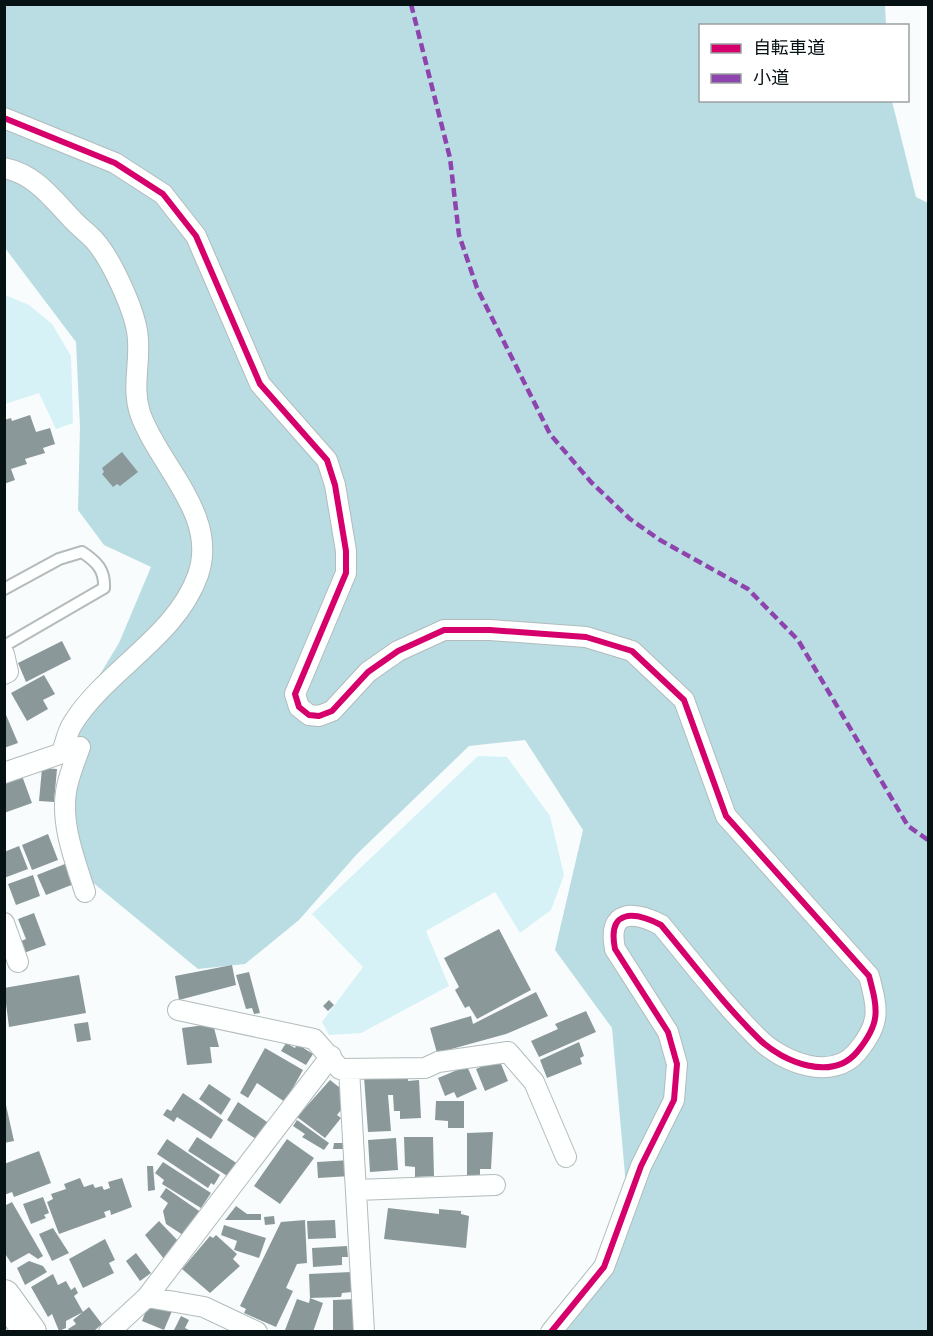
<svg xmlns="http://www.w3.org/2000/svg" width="933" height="1336" font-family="Cabin,'Noto Sans JP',sans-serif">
<rect width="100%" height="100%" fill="#f8fcfc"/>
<path fill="#d6f2f6" d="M5,295L29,305L52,324L71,356L73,423L56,429L39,393L5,404Z
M478,756L507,757L550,816L564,875L551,910L520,933L495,892L426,931L449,986L361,1033L329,1035L322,1022L363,967L312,914Z"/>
<path fill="#b9dde2" d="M5,5H885L886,25L700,26V100L892,101L916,197L928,203V1331H542L601,1255L626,1186L612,1028L555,950L583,830L525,740L469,746L357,854L299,920L245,964L198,969L91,881L57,791L82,704L119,643L151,567L104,545L78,510L80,427L76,342L5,248Z"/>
<path fill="#8b989a" d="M30,415L36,432L50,428L55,444L43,448L45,453L25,459L27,464L11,469L15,480L4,484V420L11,418L12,421Z
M122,452L138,472L120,486L117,484L113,487L102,474L104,472L102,468Z
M62,641L71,659L26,682L18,663Z
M44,675L55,694L43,700L48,709L27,721L11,693Z
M4,710L18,743L4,748Z
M42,768L57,769L54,802L39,801Z
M21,773L32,803L4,813V779Z
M48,834L58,860L32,870L22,845Z
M19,846L28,869L4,878V852Z
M65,864L74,884L46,895L37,875Z
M33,875L40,896L16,905L8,884Z
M34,913L46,945L21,954L16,943L26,939L18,919Z
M499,929L531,990L477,1019L469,1006L465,1008L455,990L459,987L444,958Z
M232,965L236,985L179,1000L175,976Z
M249,972L260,1013L254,1014L252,1008L246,1009L236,975Z
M79,975L86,1013L9,1027L4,988Z
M536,992L548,1016L506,1034L437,1053L430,1028L471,1016L473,1024Z
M329,1000L334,1005L328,1011L323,1006Z
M586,1011L596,1032L539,1057L531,1041L558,1029L555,1024Z
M88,1022L91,1040L77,1042L74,1024Z
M213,1024L219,1047H210L212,1063L187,1065L182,1028Z
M579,1042L584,1056L580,1058L582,1064L547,1078L540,1060Z
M286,1043L295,1048L297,1044L313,1054L306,1065L281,1051Z
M265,1048L303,1070L285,1102L257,1083L248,1098L240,1093Z
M499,1059L508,1081L485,1091L476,1069Z
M467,1066L477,1089L457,1098L454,1092L445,1096L438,1078Z
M408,1076V1081L419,1080L421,1118L400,1119V1111H394L393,1095H388L391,1131L368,1132L364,1077Z
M330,1080L344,1091L345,1105L337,1115L341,1118L325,1138L297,1117Z
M209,1084L231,1099L221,1115L199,1099Z
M183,1093L223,1120L211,1139L177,1117L174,1122L163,1115L167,1109L171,1111Z
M4,1096L14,1141L4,1143Z
M436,1101H464V1128H448V1121L435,1120Z
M238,1102L270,1124L259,1141L227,1120Z
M297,1120L329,1143L324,1150L302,1137L305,1134L293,1126Z
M493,1132L491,1169H480V1175L467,1176V1133Z
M197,1137L241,1166L232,1179L188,1151Z
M404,1137H433L434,1176L415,1177V1167L405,1166Z
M396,1138L398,1170L370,1172L368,1140Z
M167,1139L220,1175L214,1185L211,1183L208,1188L157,1154Z
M287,1139L314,1158L280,1204L254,1186Z
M334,1143H345V1149H333Z
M39,1151L51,1183L14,1197L12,1192L4,1195V1164Z
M351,1160V1176L318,1178L317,1162Z
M163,1162L211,1193L201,1208L162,1184L164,1180L155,1173Z
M147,1166H153L155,1190L148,1191Z
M80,1178L84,1187L93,1184L95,1188L102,1186L104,1190L110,1188L108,1182L122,1178L132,1207L111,1215L110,1210L104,1212L106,1217L59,1234L47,1202L53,1199L51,1194L66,1189L64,1184Z
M166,1188L202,1213L186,1237L166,1224L163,1211L168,1203L160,1197Z
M43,1197L49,1213L44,1215L46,1218L31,1224L23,1204Z
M12,1202L43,1256L38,1259L29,1253L11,1263L4,1252V1206Z
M236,1206L247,1214H261V1220H225Z
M388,1208L439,1214V1209L461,1211V1214L469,1216L466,1248L384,1239Z
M274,1216L275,1224L265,1225L264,1217Z
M305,1220L307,1263L297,1264L286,1288L293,1291L276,1327L244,1313L246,1309L240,1306L281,1222Z
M335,1220L336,1238L308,1239L307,1221Z
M159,1221L180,1243L164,1259L145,1235Z
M224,1225L266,1238L259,1258L234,1250L237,1241L221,1235Z
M53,1228L69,1253L52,1261L39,1234Z
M216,1235L237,1254L233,1259L240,1266L210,1293L182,1269L210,1236L213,1238Z
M105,1239L115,1260L109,1263L114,1273L83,1288L69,1259Z
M347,1246L348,1257H342V1265L313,1267L312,1248Z
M136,1253L151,1273L140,1281L126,1261Z
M29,1261L43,1266L47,1272L25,1285L17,1268Z
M351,1272L352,1292L342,1293L341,1297L310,1298L309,1274Z
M53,1274L58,1285L66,1281L71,1290L75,1287L78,1293L74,1296L83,1312L66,1321V1328L59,1331L52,1314L48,1317L31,1287Z
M310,1298L323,1303L313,1332L285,1330L297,1299L309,1303Z
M356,1299L357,1332H333V1300Z
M149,1303L172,1311L164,1330L142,1321Z
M89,1307L102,1324L93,1332H70L68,1329L76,1324L73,1320Z
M181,1316L189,1320L185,1328L193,1332H173Z"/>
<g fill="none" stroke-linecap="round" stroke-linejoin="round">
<g stroke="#b3bbbc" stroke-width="14">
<path id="service" d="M4,589L59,559L82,552C97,562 105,570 104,588L4,646"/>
</g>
<g stroke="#b3bbbc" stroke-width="22">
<path id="minor" d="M4,118L115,163L163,194L196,236L260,384L327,460L335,485L346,551V573L295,694L299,707L309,715L319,716L332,711L368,672L398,651L444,630H490L586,637L632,651L684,700L726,816L869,976C878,1010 881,1023 857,1052C832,1082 783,1062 760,1040C724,1005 693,963 661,925C634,911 607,909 615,949L668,1032L677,1064L674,1100L641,1166L604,1267L551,1332
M4,168C35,174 52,198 72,219C79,227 88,233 95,241C111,259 133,307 137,331C142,359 131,385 140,413C158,465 219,515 198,575C176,637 107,669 73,723C67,732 65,744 62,753
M4,654L8,672L4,674
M4,773L80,747C75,761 68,777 66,792C61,826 75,860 85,892
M4,923L18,962
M178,1010L314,1039L340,1069L425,1068L438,1062L508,1052L534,1082L566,1157
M349,1069L364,1332
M356,1190L495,1185
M147,1297L331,1056
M109,1332L147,1297L204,1307L257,1332"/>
</g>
<g stroke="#b3bbbc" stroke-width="34">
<path id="primary" d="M4,1296L30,1332"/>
</g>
<use href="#service" stroke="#feffff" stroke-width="10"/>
<use href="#minor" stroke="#feffff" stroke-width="20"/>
<use href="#primary" stroke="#feffff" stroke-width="32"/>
<path stroke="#8e44ad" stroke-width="4.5" stroke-dasharray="9 4.5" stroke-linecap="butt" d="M411,4L450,158L459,235L477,288L550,434L591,482L630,519L660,540L748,589L798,640L908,826L928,840"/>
<g stroke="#fff" stroke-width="10">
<path id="cycleway" d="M4,118L115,163L163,194L196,236L260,384L327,460L335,485L346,551V573L295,694L299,707L309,715L319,716L332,711L368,672L398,651L444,630H490L586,637L632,651L684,700L726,816L869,976C878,1010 881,1023 857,1052C832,1082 783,1062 760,1040C724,1005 693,963 661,925C634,911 607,909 615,949L668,1032L677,1064L674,1100L641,1166L604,1267L551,1332"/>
</g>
<use href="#cycleway" stroke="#d6006c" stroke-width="6"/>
</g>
<rect width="933" height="1336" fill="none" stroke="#061113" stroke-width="12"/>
<rect x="699" y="24" width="210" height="78" fill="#ffffff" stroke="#9ba0a1" stroke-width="1.5"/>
<rect x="711" y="44" width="30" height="9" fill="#d6006c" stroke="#9ba0a1" stroke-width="1.5"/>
<text x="753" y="54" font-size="18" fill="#061113">自転車道</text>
<rect x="711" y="74" width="30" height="9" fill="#8e44ad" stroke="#9ba0a1" stroke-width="1.5"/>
<text x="753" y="84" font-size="18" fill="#061113">小道</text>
</svg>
